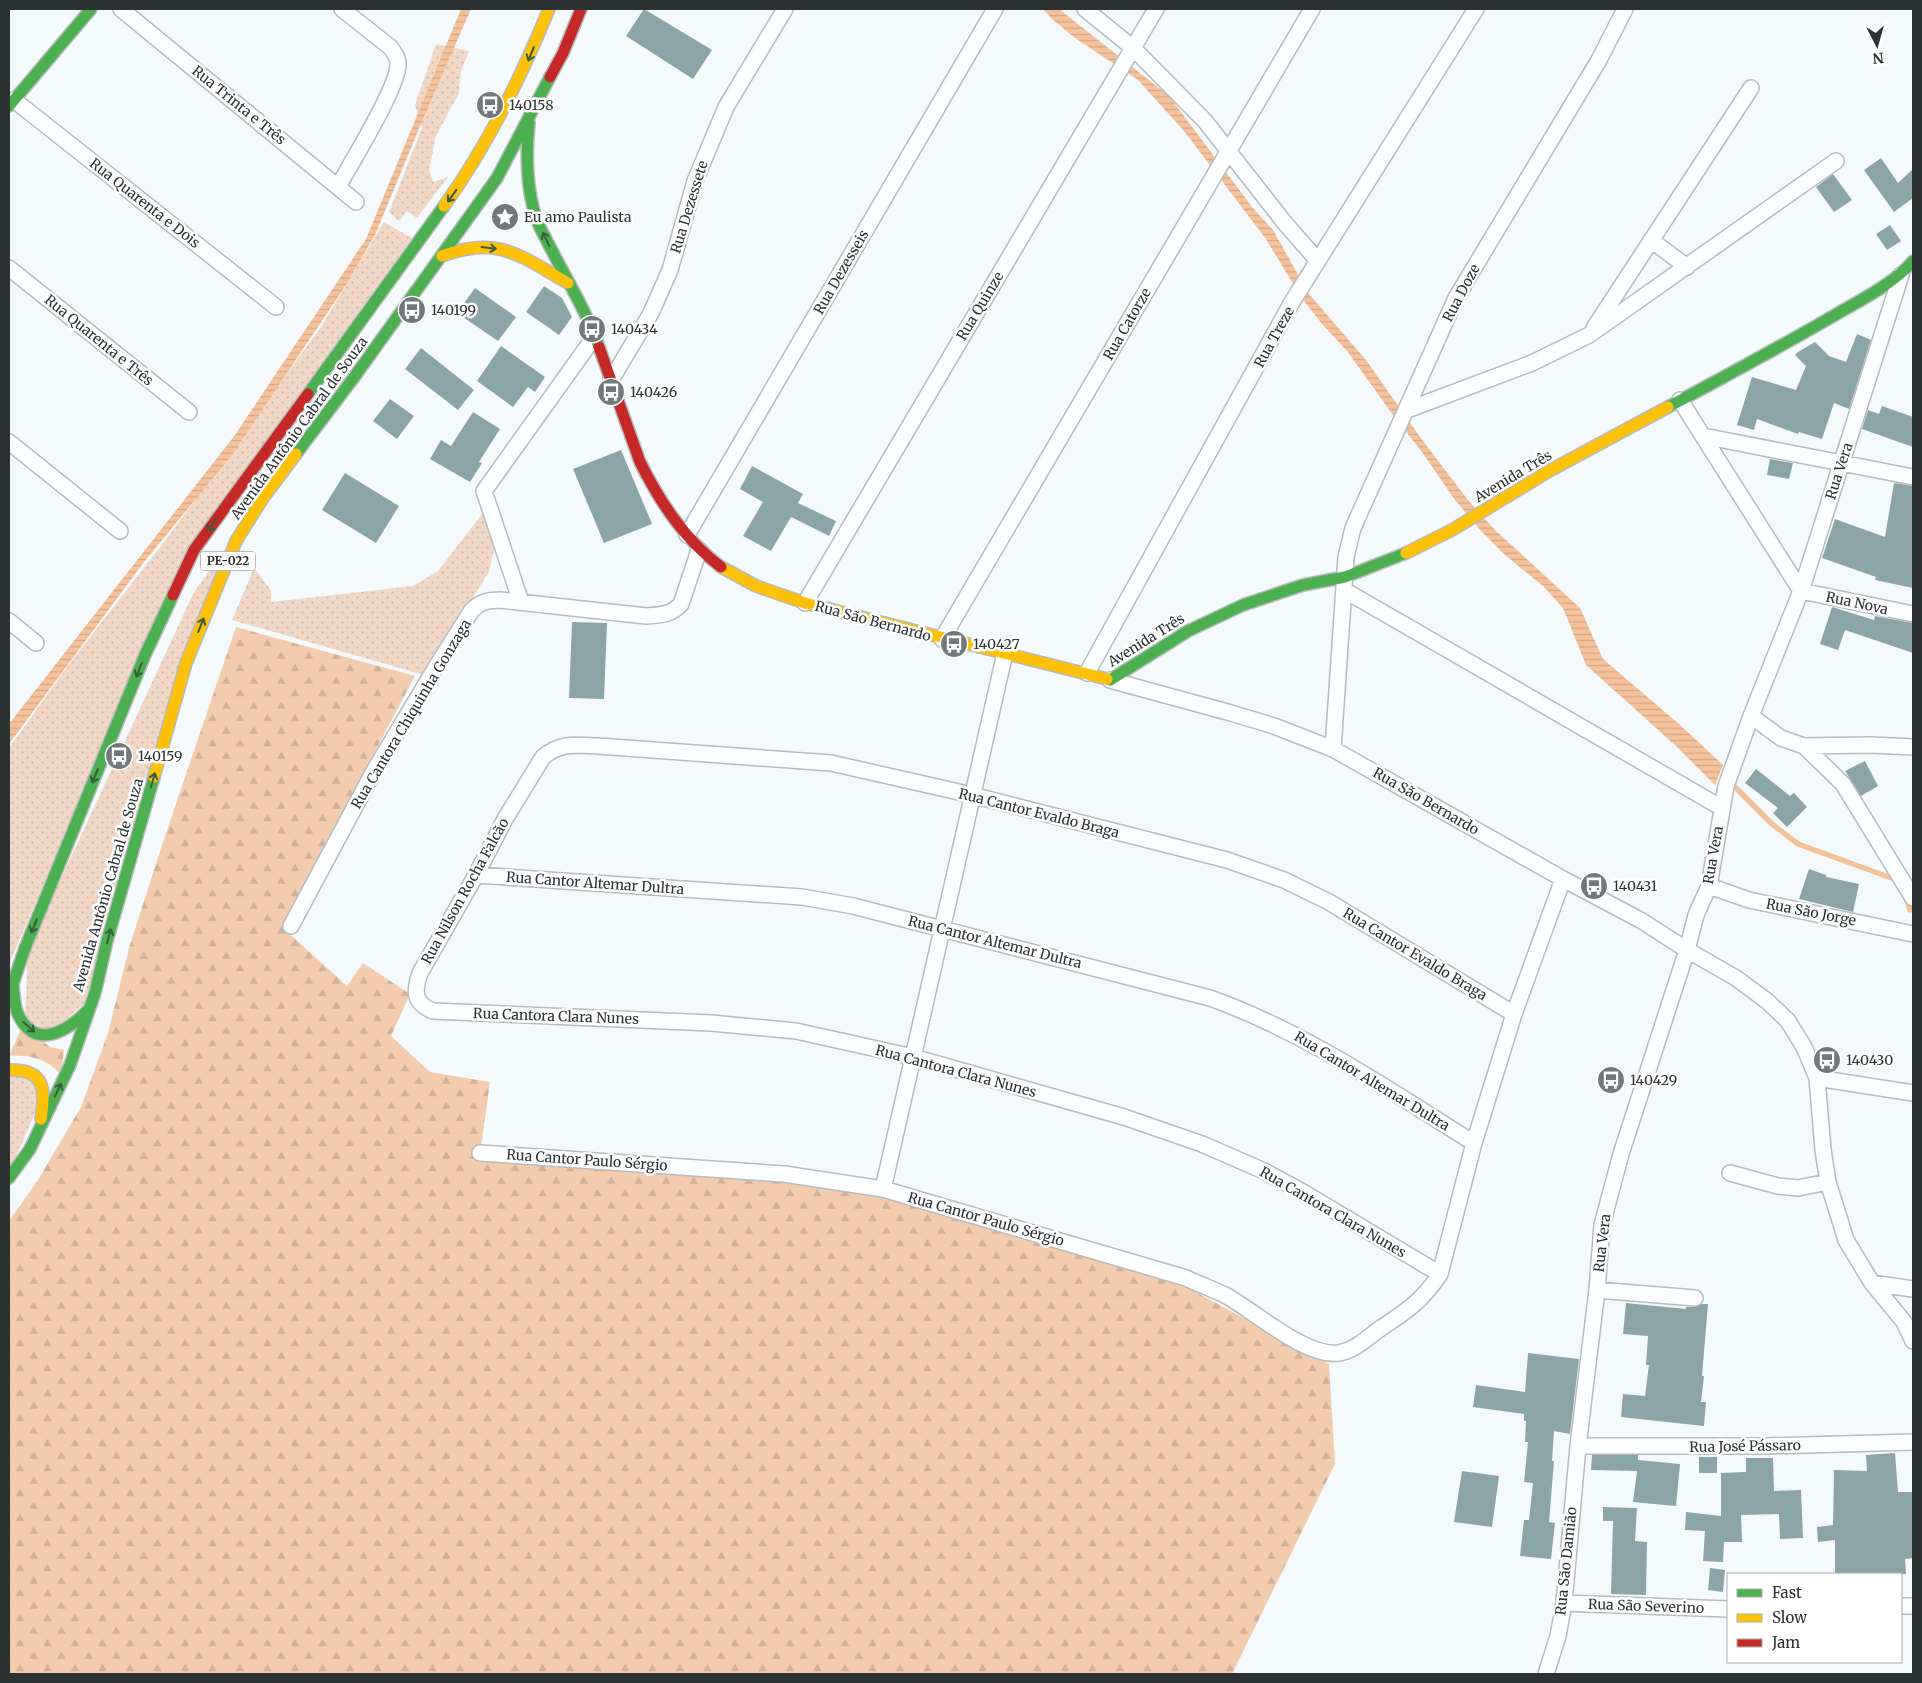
<svg xmlns="http://www.w3.org/2000/svg" width="1922" height="1683" font-family="Merriweather,serif">
<defs>
<pattern id="grass-dots" width="8" height="8" patternUnits="userSpaceOnUse" patternTransform="scale(1.25)"><rect width="8" height="8" fill="#f1d8c6"/><path d="M2 2h.1M6 6h.1" fill="none" stroke="#cfbaab" stroke-width="1.8" stroke-linecap="round"/></pattern>
<pattern id="forest-firs" width="22" height="20" patternUnits="userSpaceOnUse" patternTransform="scale(1.25)"><rect width="22" height="20" fill="#f3ccb0"/><path d="M5 1l3.5 6h-7zM16 11l3.5 6h-7z" fill="#d0b098"/></pattern>
<pattern id="water-rules" width="6" height="5" patternUnits="userSpaceOnUse" patternTransform="scale(1.25)"><rect width="6" height="5" fill="#f4c19b"/><path d="M0 2.5h6" fill="none" stroke="#d1a686"/></pattern>
</defs>
<rect width="100%" height="100%" fill="#f4fafc"/>
<path fill="url(#grass-dots)" d="M436,44L469,51L461,71L459,93L436,136L429,170L433,182L448,177L417,218L407,211L399,221L389,212L422,128L415,105Z
M384,222L412,238L190,546L9,964V748L70,663L168,537L321,327Z
M485,510L495,545L489,572L424,675L232,620L254,568L271,590V602L413,586L438,571Z
M223,551L91,997L52,1032L25,1020L28,950L193,594Z
M30,1074L42,1097L9,1173V1075Z"/>
<path fill="url(#forest-firs)" d="M236,627L415,676L282,927L347,986L363,963L410,994L391,1036L430,1072L490,1082L481,1147L885,1186L1190,1289L1329,1364L1335,1464L1232,1674H9V1221L38,1180L81,1107L108,1033L129,948L162,845Z
M23,1025L50,1047L64,1050L61,1075C46,1058 30,1055 9,1056Z"/>
<path fill="url(#water-rules)" d="M461,9H471L425,114L375,235L348,282L232,455L144,562L9,744V724L235,435L366,239Z
M1043,9H1059L1169,96L1252,207L1273,230L1309,294L1366,360L1420,437L1468,500L1494,529L1580,608L1603,659L1679,724L1723,765L1715,785L1675,745L1586,665L1563,608L1544,587L1504,554L1481,531L1455,500L1422,452L1393,415L1347,351L1322,324L1301,297L1266,239L1184,131L1138,80L1075,38L1052,19Z"/>
<g fill="none" stroke-linecap="round" stroke-linejoin="round">
<path stroke="#f4c19b" stroke-width="5.5" d="M1734,786L1772,824L1798,844L1897,880
M1905,895L1910,910"/>
</g>
<path fill="#8aa4a7" d="M644,9L712,50L693,79L626,36Z
M1881,158L1898,183L1913,169V198L1894,212L1864,170Z
M1833,174L1852,200L1834,212L1816,187Z
M1890,225L1901,241L1887,250L1876,234Z
M544,286L562,298L572,317L559,335L526,312Z
M475,288L516,317L498,341L457,313Z
M1857,334L1871,340L1849,409L1834,403L1822,439L1799,432L1798,434L1757,419L1754,430L1737,425L1752,377L1796,390L1806,366L1795,355L1798,352L1815,342L1829,356L1846,362Z
M501,346L545,377L535,392L528,387L513,407L477,381Z
M421,348L474,390L458,410L405,369Z
M390,399L414,416L397,439L373,421Z
M1882,406L1913,417V447L1862,429L1868,410L1879,414Z
M473,412L500,429L479,462L482,463L470,482L430,459L441,440L451,446Z
M621,450L652,524L604,543L573,469Z
M1770,459L1793,463L1789,479L1767,475Z
M752,466L803,494L798,503L836,521L829,536L791,517L771,551L743,536L763,502L740,489Z
M345,473L399,506L376,543L322,510Z
M1894,483L1913,486V588L1875,580L1876,577L1822,558L1835,519L1885,537Z
M1832,607L1874,620L1875,616L1913,623V653L1845,630L1838,650L1820,644Z
M572,622L607,623L604,699L569,698Z
M1865,761L1878,786L1861,796L1845,771Z
M1756,769L1790,796L1794,793L1807,807L1787,827L1773,813L1778,808L1745,783Z
M1809,869L1826,875V877L1859,884L1853,912L1799,899Z
M1626,1303L1686,1309V1307H1695L1702,1304H1708L1702,1376H1704L1701,1402H1706L1704,1426L1621,1417L1623,1394L1645,1396L1649,1365H1646L1648,1336L1623,1334Z
M1528,1353L1579,1359L1570,1434L1554,1431L1552,1461H1554L1549,1522L1555,1523L1551,1559L1520,1556L1524,1520H1529L1533,1483L1524,1482L1528,1442H1525L1526,1421H1524V1414L1473,1407L1476,1385L1525,1392Z
M1895,1453L1898,1492H1913V1558L1905,1559L1906,1574H1835V1540L1818,1542L1817,1527L1833,1525L1834,1470L1867,1471L1866,1455Z
M1592,1455H1638V1462V1460L1680,1464L1676,1506L1633,1502L1637,1471L1591,1470Z
M1699,1457H1717V1473H1699Z
M1746,1458H1773L1774,1491L1801,1490L1803,1538L1780,1539L1779,1514L1741,1515L1742,1542H1724L1723,1562L1703,1561L1705,1531L1685,1530L1686,1512L1721,1516V1473L1746,1472Z
M1462,1471L1499,1476L1492,1527L1454,1522Z
M1603,1507L1637,1508L1635,1541L1647,1542L1646,1595L1611,1594L1613,1521H1603Z
M1710,1568L1725,1570L1723,1592L1708,1590Z"/>
<g fill="none" stroke-linecap="round" stroke-linejoin="round">
<g stroke="#b6bbbc" stroke-width="18">
<path id="street" d="M121,9L356,202
M1085,9L1133,48L1205,121L1284,222L1318,261
M14,100L276,307
M338,187C351,163 399,86 398,64C398,57 394,52 390,47L342,9
M1651,240L1687,267
M9,268L189,412
M1594,328L1751,88
M611,380L651,313L670,270L695,181L726,107L785,9
M1680,400L1801,591L1913,614
M1407,410L1532,363L1589,335L1836,161
M1703,436L1913,477
M9,442L120,531
M687,535L995,9
M1344,590L1722,808
M521,602L484,491L595,336
M805,603L1156,9
M9,621L36,643
M942,639L1312,9
M1087,673L1292,302L1476,9
M1110,680L1231,713L1274,726L1333,749L1563,879L1642,921L1687,950L1736,978L1767,1001L1788,1021L1804,1047L1817,1078L1823,1150L1828,1182L1846,1240L1872,1283L1904,1322L1913,1341
M1751,716L1781,738L1804,746L1843,784L1913,898
M1804,746L1871,745L1913,747
M1333,749L1346,557L1353,528L1456,298L1599,60L1625,9
M476,875L802,897L853,906L1210,998C1305,1032 1389,1090 1474,1143
M1709,886L1749,900L1913,934
M291,926L374,771L436,667L472,610C480,602 488,600 500,600L646,616C661,615 671,615 681,604L699,550
M1817,1078L1913,1093
M480,1153L784,1174L883,1189L1186,1278C1199,1284 1212,1289 1225,1295C1254,1311 1307,1358 1339,1353C1356,1350 1368,1337 1381,1328C1407,1311 1423,1300 1440,1274L1474,1143L1514,1014L1563,879
M1730,1173L1778,1186L1798,1188L1828,1182
M883,1189L1005,653
M1440,1274L1301,1191L1264,1171L1202,1144L1124,1117L913,1057L796,1031L711,1023L433,1011C413,1003 414,991 420,973L476,875L505,819L543,757C561,742 577,745 598,746L831,763L972,795L1227,860L1284,880L1329,902L1514,1014
M1872,1283L1913,1289
M1597,1290L1695,1298
M1578,1446H1765L1913,1442
M1564,1603L1728,1609
M1901,1606H1913
M1546,1674L1558,1636L1564,1603L1578,1446L1597,1290L1602,1225L1621,1154L1687,950L1696,915L1709,886L1726,786L1751,716L1801,591L1901,275"/>
</g>
<g stroke="#b6bbbc" stroke-width="14">
<path id="fast" d="M9,106L91,9
M529,123C526,153 526,182 534,211C536,222 543,233 548,243C565,277 586,310 599,347
M308,394L444,206
M1668,407C1724,377 1780,347 1835,315C1862,299 1892,285 1913,261
M296,454L355,376L497,178L550,77
M1107,679L1110,680L1188,631L1243,605L1303,585L1345,577L1406,553
M13,984C14,993 14,1003 17,1012C34,1052 67,1032 89,1009
M9,995L25,948L145,655L173,595
M9,1178L30,1149L70,1065L95,993L107,941L154,777"/>
</g>
<g stroke="#b6bbbc" stroke-width="14">
<path id="slow" d="M444,206C488,145 520,79 549,9
M442,256C499,235 520,256 568,283
M1406,553L1452,530L1549,471L1668,407
M721,567L756,586L805,603L1107,679
M154,777L186,663L236,541L263,498L296,454
M9,1070C45,1069 46,1089 41,1119"/>
</g>
<g stroke="#b6bbbc" stroke-width="14">
<path id="jam" d="M550,77L563,53L581,9
M599,347L640,462C660,502 684,539 721,567
M173,595L194,550L308,394"/>
</g>
<use href="#street" stroke="#fdfeff" stroke-width="15"/>
<use href="#fast" stroke="#4caf50" stroke-width="11"/>
<use href="#slow" stroke="#ffc107" stroke-width="11"/>
<use href="#jam" stroke="#c62828" stroke-width="11"/>
</g>
<defs><path id="oneway-shaft" d="M-6 0H5M1.5-3L5.5 0L1.5 3" fill="none" stroke-width="1.6" stroke-linecap="round" stroke-linejoin="round" transform="scale(1.25)"/></defs>
<g stroke="#375d3c">
<use href="#oneway-shaft" transform="translate(531 54) rotate(112)"/>
<use href="#oneway-shaft" transform="translate(452 196) rotate(126)"/>
<use href="#oneway-shaft" transform="translate(546 239) rotate(-116)"/>
<use href="#oneway-shaft" transform="translate(489 248) rotate(7)"/>
<use href="#oneway-shaft" transform="translate(212 525) rotate(126)"/>
<use href="#oneway-shaft" transform="translate(201 625) rotate(-68)"/>
<use href="#oneway-shaft" transform="translate(139 670) rotate(112)"/>
<use href="#oneway-shaft" transform="translate(95 776) rotate(112)"/>
<use href="#oneway-shaft" transform="translate(153 780) rotate(-74)"/>
<use href="#oneway-shaft" transform="translate(34 926) rotate(112)"/>
<use href="#oneway-shaft" transform="translate(109 936) rotate(-75)"/>
<use href="#oneway-shaft" transform="translate(29 1027) rotate(41)"/>
<use href="#oneway-shaft" transform="translate(58 1090) rotate(-64)"/>
</g>
<defs>
<g id="bus-disc" transform="scale(1.4375)"><circle r="9.5" fill="#727779" stroke="#fff"/><path d="M-5-6H5V4H4V6H2V4H-2V6H-4V4H-5ZM-3.5-4V0h7V-4ZM-3.5 1.2v1.5H-2V1.2ZM2 1.2v1.5H3.5V1.2Z" fill="#fff"/></g>
<g id="sight-disc" transform="scale(1.4375)"><circle r="9.5" fill="#727779" stroke="#fff"/><path d="M0-6L1.8-2.2L6-1.7L2.9 1.2L3.7 5.4L0 3.3L-3.7 5.4L-2.9 1.2L-6-1.7L-1.8-2.2Z" fill="#fff"/></g>
</defs>
<g fill-rule="evenodd">
<use href="#bus-disc" x="490" y="105"/>
<use href="#sight-disc" x="505" y="217"/>
<use href="#bus-disc" x="412" y="310"/>
<use href="#bus-disc" x="592" y="329"/>
<use href="#bus-disc" x="611" y="392"/>
<use href="#bus-disc" x="954" y="644"/>
<use href="#bus-disc" x="119" y="756"/>
<use href="#bus-disc" x="1594" y="886"/>
<use href="#bus-disc" x="1827" y="1060"/>
<use href="#bus-disc" x="1611" y="1080"/>
</g>
<g text-anchor="middle" stroke-width="5" stroke-linejoin="round" paint-order="stroke">
<rect fill="#fff" stroke="#6b6f70" stroke-width="1" x="200.5" y="551.5" width="55" height="19" rx="4"/>
<g font-size="12" font-weight="bold" fill="#2c3132">
<text x="228" y="565">PE-022</text>
</g>
<g font-size="14" fill="#2c3132" stroke="#fff">
<text transform="translate(239 105) rotate(39)" y="5">Rua Trinta e Três</text>
<text transform="translate(145 203) rotate(38)" y="5">Rua Quarenta e Dois</text>
<text transform="translate(689 207) rotate(-73)" y="5">Rua Dezessete</text>
<text transform="translate(841 272) rotate(-60)" y="5">Rua Dezesseis</text>
<text transform="translate(1461 293) rotate(-62)" y="5">Rua Doze</text>
<text transform="translate(980 306) rotate(-59)" y="5">Rua Quinze</text>
<text transform="translate(1127 324) rotate(-60)" y="5">Rua Catorze</text>
<text transform="translate(1274 337) rotate(-61)" y="5">Rua Treze</text>
<text transform="translate(99 340) rotate(39)" y="5">Rua Quarenta e Três</text>
<text transform="translate(299 428) rotate(-54)" y="5">Avenida Antônio Cabral de Souza</text>
<text transform="translate(1839 471) rotate(-72)" y="5">Rua Vera</text>
<text transform="translate(1513 476) rotate(-31)" y="5">Avenida Três</text>
<text transform="translate(1857 603) rotate(12)" y="5">Rua Nova</text>
<text transform="translate(873 621) rotate(15)" y="5">Rua São Bernardo</text>
<text transform="translate(1146 640) rotate(-32)" y="5">Avenida Três</text>
<text transform="translate(411 714) rotate(-59)" y="5">Rua Cantora Chiquinha Gonzaga</text>
<text transform="translate(1426 801) rotate(30)" y="5">Rua São Bernardo</text>
<text transform="translate(1039 813) rotate(14)" y="5">Rua Cantor Evaldo Braga</text>
<text transform="translate(1713 855) rotate(-80)" y="5">Rua Vera</text>
<text transform="translate(595 883) rotate(4)" y="5">Rua Cantor Altemar Dultra</text>
<text transform="translate(108 885) rotate(-74)" y="5">Avenida Antônio Cabral de Souza</text>
<text transform="translate(465 891) rotate(-61)" y="5">Rua Nilson Rocha Falcão</text>
<text transform="translate(1811 912) rotate(11)" y="5">Rua São Jorge</text>
<text transform="translate(995 942) rotate(14)" y="5">Rua Cantor Altemar Dultra</text>
<text transform="translate(1415 954) rotate(31)" y="5">Rua Cantor Evaldo Braga</text>
<text transform="translate(556 1016) rotate(2)" y="5">Rua Cantora Clara Nunes</text>
<text transform="translate(956 1071) rotate(15)" y="5">Rua Cantora Clara Nunes</text>
<text transform="translate(1372 1081) rotate(31)" y="5">Rua Cantor Altemar Dultra</text>
<text transform="translate(587 1160) rotate(4)" y="5">Rua Cantor Paulo Sérgio</text>
<text transform="translate(1333 1212) rotate(30)" y="5">Rua Cantora Clara Nunes</text>
<text transform="translate(986 1219) rotate(16)" y="5">Rua Cantor Paulo Sérgio</text>
<text transform="translate(1602 1243) rotate(-83)" y="5">Rua Vera</text>
<text transform="translate(1745 1446) rotate(-1)" y="5">Rua José Pássaro</text>
<text transform="translate(1566 1561) rotate(-84)" y="5">Rua São Damião</text>
<text transform="translate(1646 1606) rotate(2)" y="5">Rua São Severino</text>
</g>
<g font-size="14" fill="#2c3132" stroke="#fff" text-anchor="start">
<text x="509" y="110">140158</text>
<text x="524" y="222">Eu amo Paulista</text>
<text x="431" y="315">140199</text>
<text x="611" y="334">140434</text>
<text x="630" y="397">140426</text>
<text x="973" y="649">140427</text>
<text x="138" y="761">140159</text>
<text x="1613" y="891">140431</text>
<text x="1846" y="1065">140430</text>
<text x="1630" y="1085">140429</text>
</g>
</g>
<rect width="1922" height="1683" fill="none" stroke="#2c3132" stroke-width="20"/>
<rect x="1727" y="1573" width="175" height="90" fill="#ffffff" stroke="#abadad"/>
<rect x="1737" y="1589" width="25" height="8" fill="#4caf50" stroke="#abadad"/>
<text x="1772" y="1598" font-size="15" fill="#2c3132">Fast</text>
<rect x="1737" y="1614" width="25" height="8" fill="#ffc107" stroke="#abadad"/>
<text x="1772" y="1623" font-size="15" fill="#2c3132">Slow</text>
<rect x="1737" y="1639" width="25" height="8" fill="#c62828" stroke="#abadad"/>
<text x="1772" y="1648" font-size="15" fill="#2c3132">Jam</text>
<g transform="translate(1877 45) rotate(174)" stroke="#ffffff" stroke-width="4" paint-order="stroke">
<path d="M0-4L9 19L0 12L-9 19Z" fill="#2c3132"/>
<text y="-8" font-size="14" font-weight="bold" text-anchor="middle" fill="#2c3132">N</text>
</g>
</svg>
